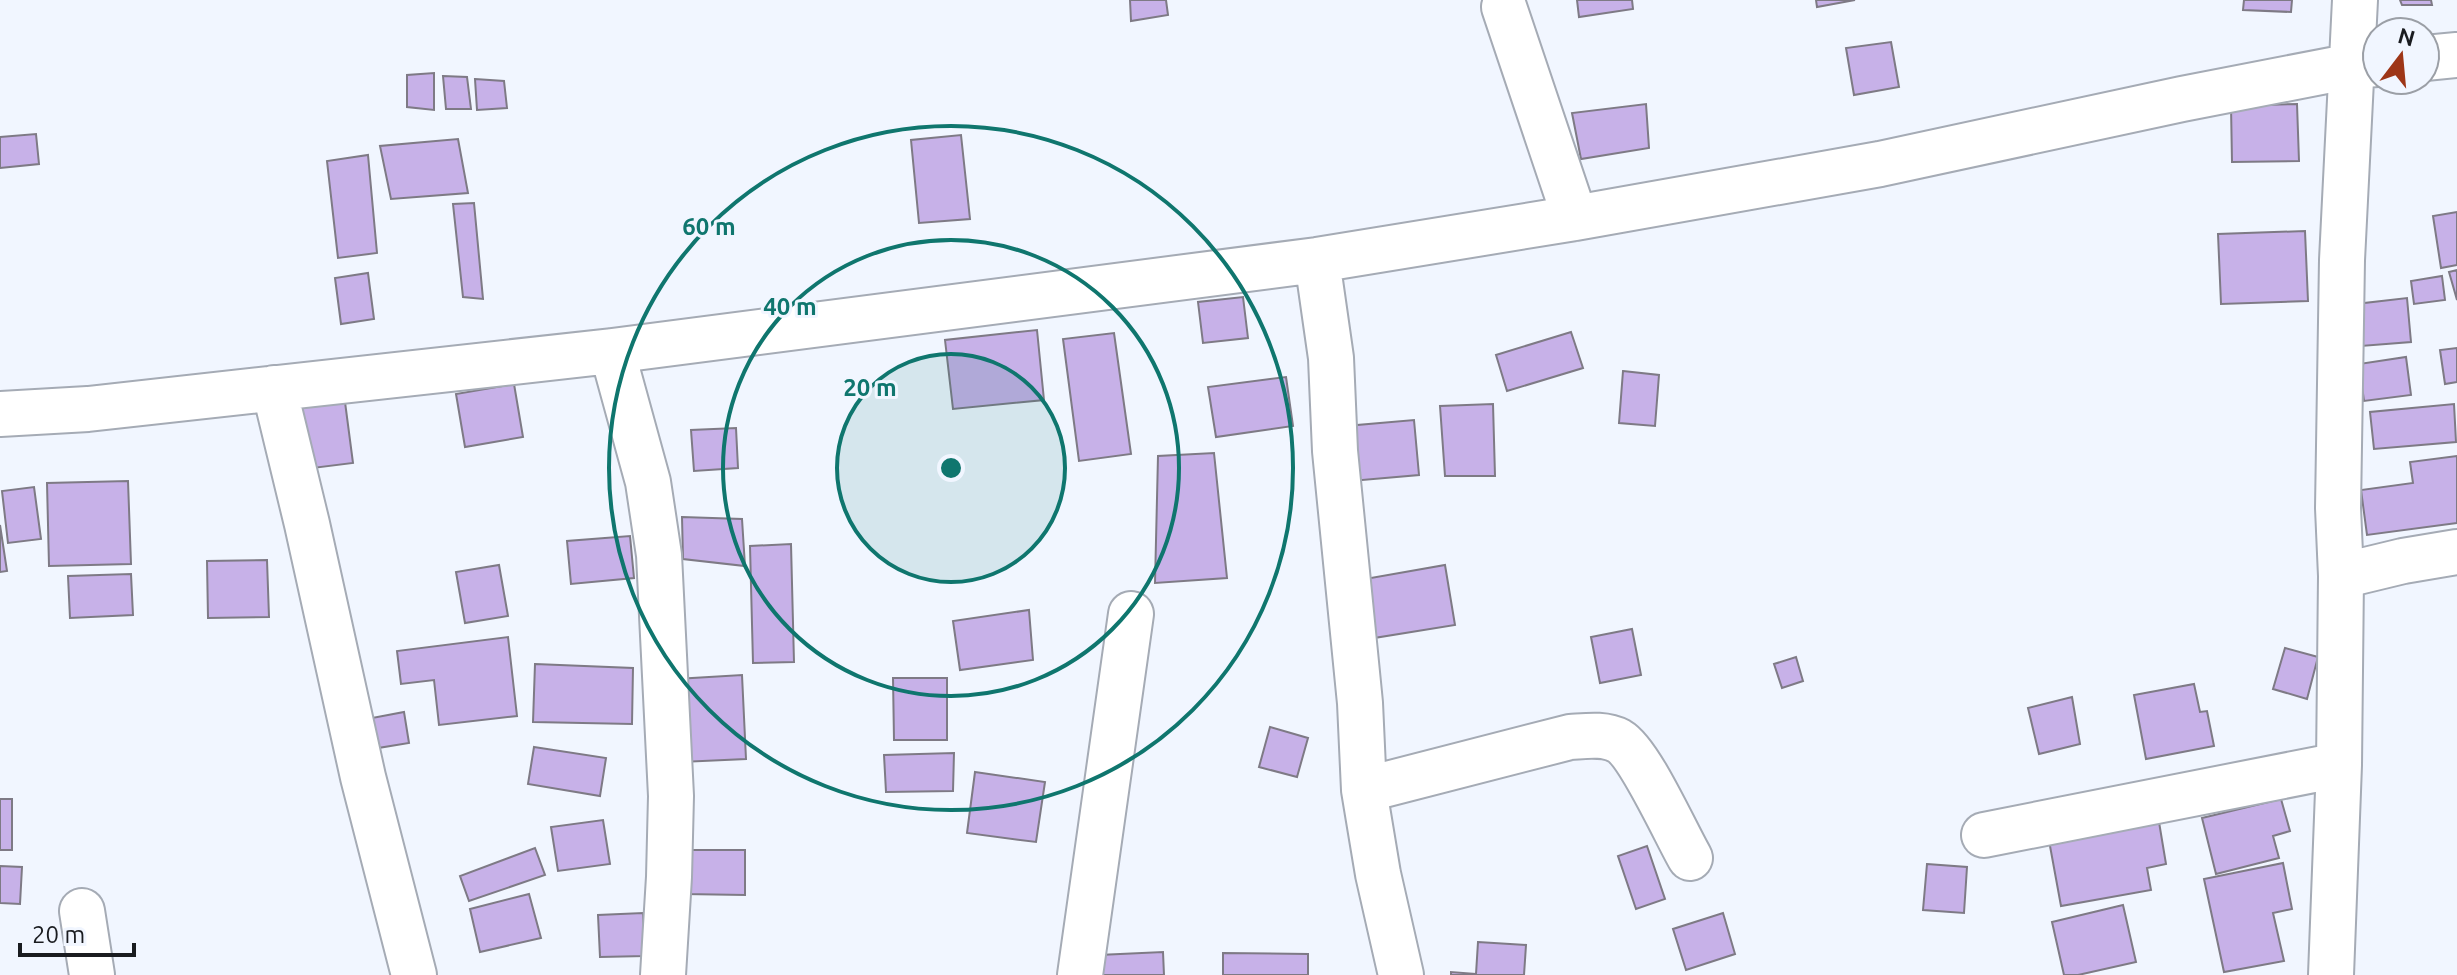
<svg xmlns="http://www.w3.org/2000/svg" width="2457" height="975" font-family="Ubuntu,sans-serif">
<rect width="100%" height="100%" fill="#f1f6ff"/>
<path fill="#c7b1e8" stroke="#7e7a85" stroke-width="2" d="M1130,0H1166L1168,15L1131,21Z
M1577,0H1632L1633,9L1579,17Z
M1816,0H1855L1817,7Z
M2244,0H2292L2291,12L2243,10Z
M2400,0H2431L2432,5H2402Z
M1891,42L1899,87L1854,95L1846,48Z
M434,73V110L407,107V75Z
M443,76L467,77L471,109H446Z
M475,79L504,81L507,108L477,110Z
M1646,104L1649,148L1581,159L1572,113Z
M2297,104L2299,161L2232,162L2231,106Z
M36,134L39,164L0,168V137Z
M961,135L970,219L919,223L911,140Z
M458,139L468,193L391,199L380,146Z
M368,155L377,253L338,258L327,161Z
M474,203L483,299L463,297L453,204Z
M2457,212V265L2441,268L2433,216Z
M2305,231L2308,301L2221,304L2218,234Z
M2457,270V300L2449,272Z
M368,273L374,319L341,324L335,278Z
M2442,276L2445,300L2414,304L2411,281Z
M1243,297L1248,338L1203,343L1198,302Z
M2407,298L2411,342L2361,346L2356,304Z
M1037,330L1044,400L953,409L945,340Z
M1571,332L1583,368L1507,391L1496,355Z
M1114,333L1131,454L1079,461L1063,339Z
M2457,348V382L2445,384L2440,350Z
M2406,357L2411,395L2364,401L2359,364Z
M1623,371L1659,375L1655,426L1619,423Z
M1286,377L1293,426L1216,437L1208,387Z
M514,384L523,437L465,447L456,394Z
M345,402L353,463L305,469L297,408Z
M1493,404L1495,476H1445L1440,406Z
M2454,404L2456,442L2374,449L2370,412Z
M1414,420L1419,475L1351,481L1346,426Z
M736,428L738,468L694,471L691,430Z
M1214,453L1227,578L1155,583L1158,456Z
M2457,456V523L2367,535L2361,490L2413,483L2410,462Z
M128,481L131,564L49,566L47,483Z
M34,487L41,539L8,543L2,491Z
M682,517L742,519L745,566L683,559Z
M0,525L7,571L0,572Z
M630,536L634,578L571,584L567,541Z
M791,544L794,662L753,663L750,546Z
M267,560L269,617L208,618L207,561Z
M499,565L508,616L465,623L456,572Z
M1445,565L1455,625L1374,638L1365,579Z
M131,574L133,615L70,618L68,576Z
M1029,610L1033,660L960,670L953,621Z
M1632,629L1641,675L1600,683L1591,637Z
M508,637L517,716L439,725L434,680L401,684L397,651Z
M2285,648L2318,657L2307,699L2273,689Z
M1796,657L1803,681L1782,688L1774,664Z
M535,664L633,668L632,724L533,722Z
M742,675L746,759L681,762L676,679Z
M893,678H947V740H894Z
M2194,684L2200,712L2207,711L2214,746L2146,759L2134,695Z
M2072,697L2080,744L2039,754L2028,708Z
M404,712L409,743L378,748L372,718Z
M1270,727L1308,738L1297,777L1259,767Z
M534,747L606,758L600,796L528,784Z
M954,753L953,791L886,792L884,755Z
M975,772L1045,782L1036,842L967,833Z
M0,799H12V850H0Z
M2281,799L2290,831L2273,836L2279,858L2216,874L2202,818Z
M2158,816L2166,864L2147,868L2151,890L2061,906L2048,835Z
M603,820L610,864L558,871L551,827Z
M1647,846L1665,899L1636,909L1618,856Z
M535,848L545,875L469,901L460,876Z
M684,850H745V895L684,894Z
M2283,863L2292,909L2273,913L2284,961L2224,972L2204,879Z
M1927,864L1967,867L1964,913L1923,910Z
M0,866L22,867L20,904L0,903Z
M529,894L541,938L480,952L470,909Z
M2123,905L2136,962L2078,975H2064L2052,922Z
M643,913L645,956L600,957L598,915Z
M1723,913L1735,954L1686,970L1673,929Z
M1478,942L1526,945L1524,975H1451V972L1476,974Z
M1163,952L1164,975H1100L1099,955Z
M1223,953L1308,954V975H1223Z"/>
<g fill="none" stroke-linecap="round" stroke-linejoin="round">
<g stroke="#a5abb5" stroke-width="48">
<path id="minor" d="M1504,7L1575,218
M2425,58L2457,55
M1317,260L1331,358L1335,451L1360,703L1364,790L1378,874L1401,975
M612,351L648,482L659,555L671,796L669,877L663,975
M274,388L307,524L363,777L414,975
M0,414L88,409L612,351L1317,260L1575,218L1880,164L2182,99L2352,66L2377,64
M2341,576L2403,561L2457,552
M1364,790L1570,737C1586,736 1604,733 1619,741C1640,753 1676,834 1690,858
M1984,835L2339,765
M82,911L92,975
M1080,975L1131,614
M2331,975L2339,765L2341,576L2338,508L2342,260L2355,0"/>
</g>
<use href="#minor" stroke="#fff" stroke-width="44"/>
</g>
<circle cx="951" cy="468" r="114" fill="#0f766e" fill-opacity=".12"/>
<g fill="none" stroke="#0f766e" stroke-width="4">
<circle cx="951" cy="468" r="114"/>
<circle cx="951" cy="468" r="228"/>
<circle cx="951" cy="468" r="342"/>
</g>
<circle cx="951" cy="468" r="12" fill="#0f766e" stroke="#f1f6ff" stroke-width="4"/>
<g font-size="24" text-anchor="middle" font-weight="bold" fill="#0f766e" stroke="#f1f6ff" stroke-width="6" stroke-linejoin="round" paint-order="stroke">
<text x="709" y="235">60 m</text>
<text x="790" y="315">40 m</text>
<text x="870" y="396">20 m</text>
</g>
<g transform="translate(2401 56) rotate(16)"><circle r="38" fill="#f1f6ff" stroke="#9b9fa6" stroke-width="2"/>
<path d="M0-6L14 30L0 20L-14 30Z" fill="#9e3617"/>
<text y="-12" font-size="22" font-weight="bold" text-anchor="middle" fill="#1a1c20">N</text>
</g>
<path d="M20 943v12h114v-12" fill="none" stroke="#1a1c20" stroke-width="4"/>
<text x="32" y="943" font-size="24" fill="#1a1c20" stroke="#f1f6ff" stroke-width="6" paint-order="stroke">20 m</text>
</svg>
